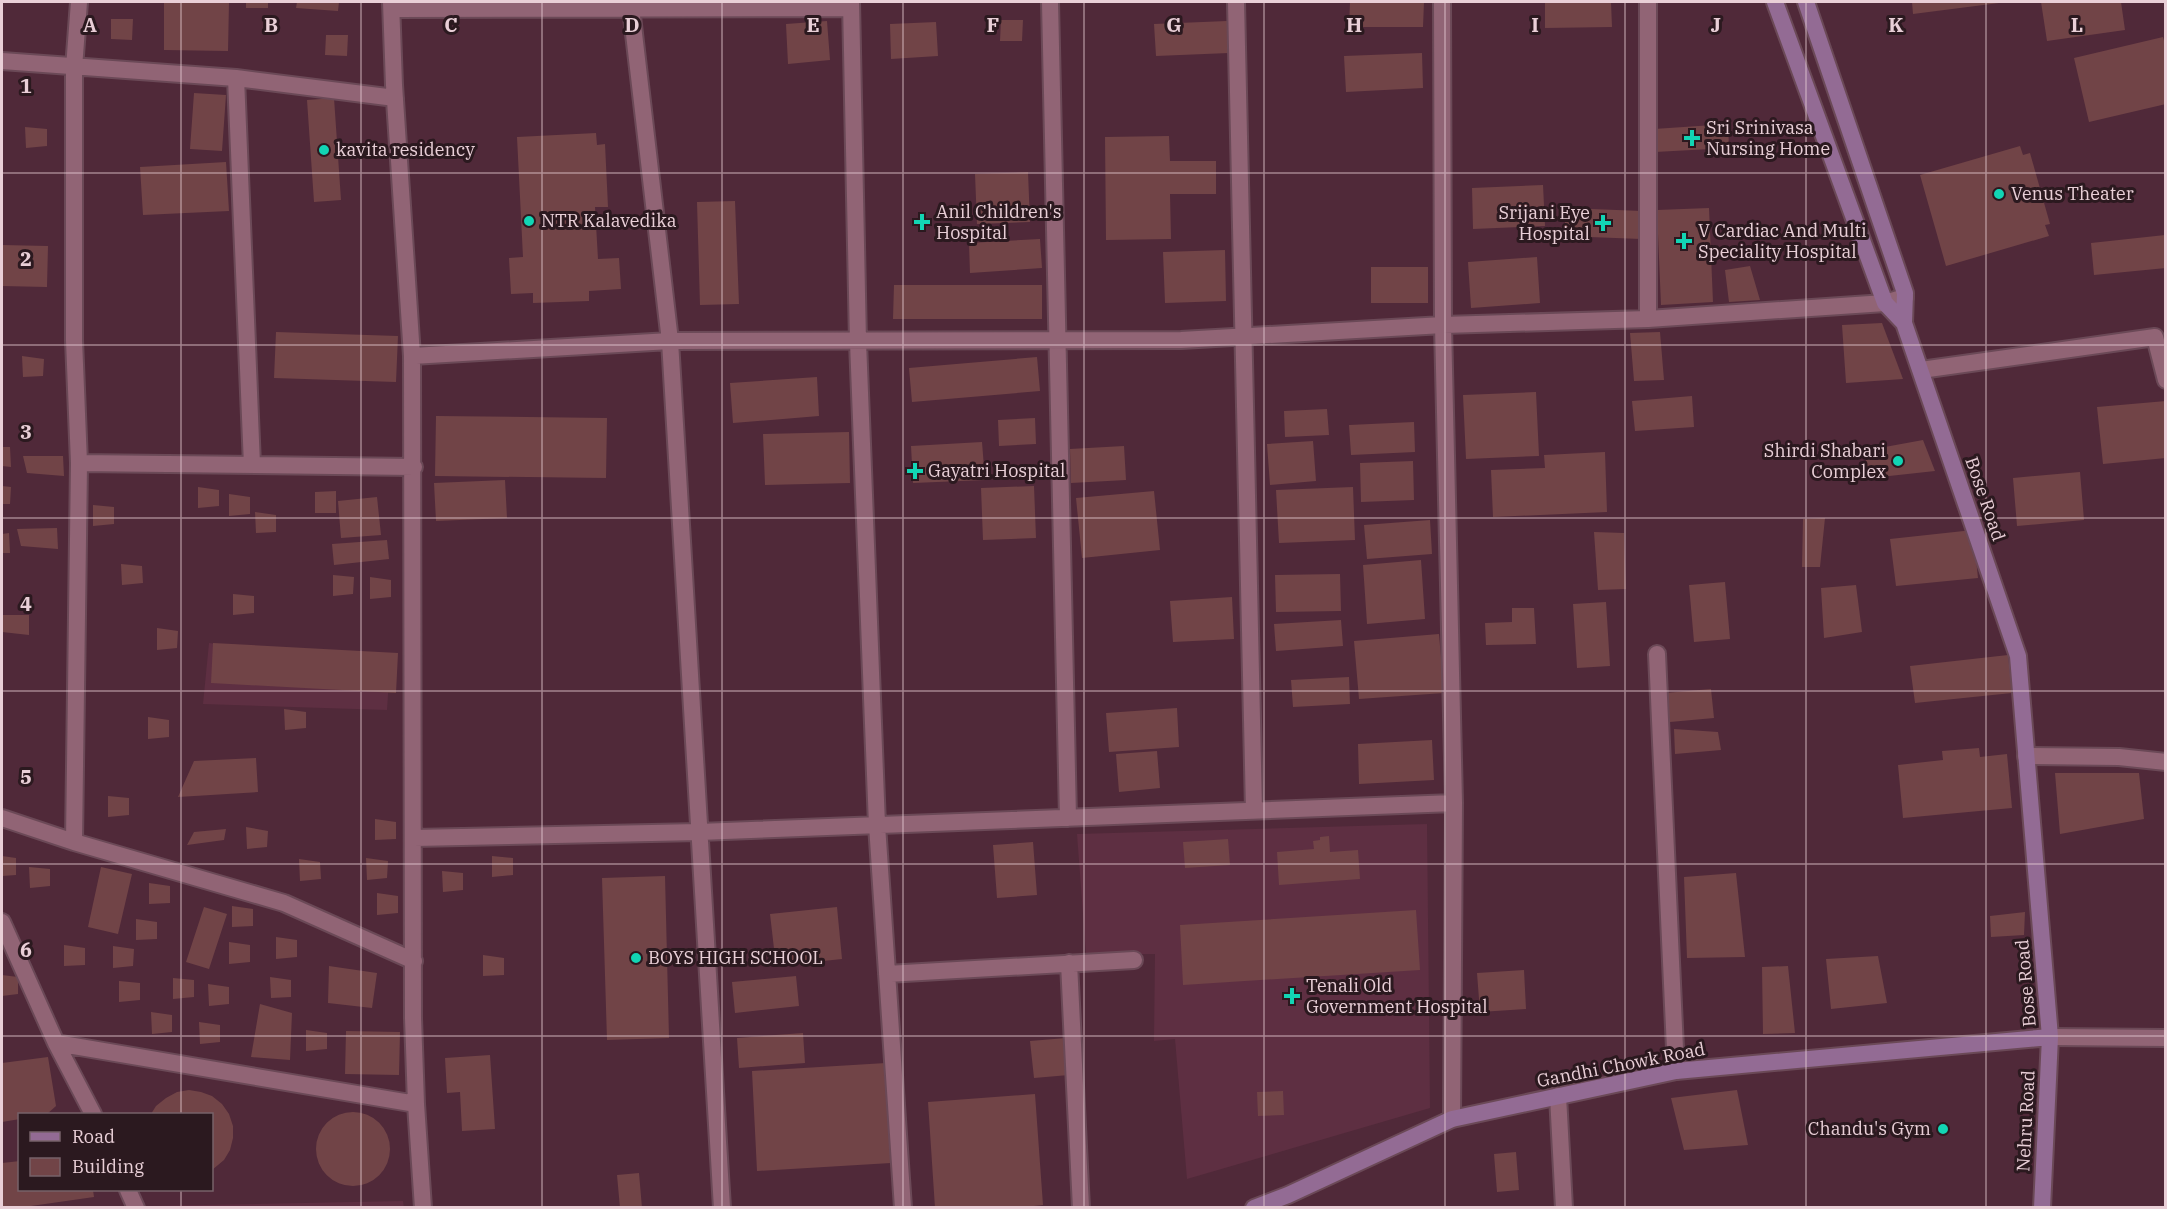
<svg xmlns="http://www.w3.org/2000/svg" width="2167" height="1209" font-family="'IBM Plex Serif',serif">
<rect width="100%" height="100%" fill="#502939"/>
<path fill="#5e2f42" d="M209,643L390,665L387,710L203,704Z
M1427,824L1430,1108L1187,1179L1175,1039L1154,1041L1155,954H1086L1077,834Z
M403,1201L404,1208H152L151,1206Z"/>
<path fill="#714447" d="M164,2H229L228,51L164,50Z
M246,2H268V8H246Z
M297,2H339L338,11L296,8Z
M1350,2H1424L1423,27H1349Z
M1545,2H1611L1612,27L1545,28Z
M1912,2H1998L1999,3L1913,14Z
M2041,2H2121L2125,30L2047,41Z
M111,19H133L132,40L111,39Z
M1001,20H1023L1022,41H1000Z
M827,21L830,60L788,64L786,24Z
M1227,21L1229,53L1156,56L1154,24Z
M936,22L938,56L891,59L890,24Z
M326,35H348L347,56L325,55Z
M2163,37L2166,48V104L2089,122L2074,58Z
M1422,53L1423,88L1346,92L1344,56Z
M194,93L226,95L222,151L190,149Z
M334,98L341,200L314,202L307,100Z
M1728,124L1729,148L1655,152L1654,129Z
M25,127L47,129V146L26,148Z
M596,133L597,145L605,144L608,207H595L598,259L619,258L621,289L589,291V301L533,303V293L511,294L509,258L523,257L517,137Z
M1169,136L1170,161H1216V194H1170L1171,239L1106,240L1105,137Z
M2020,146L2023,155L2030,153L2050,224L2045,225L2049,236L1946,266L1920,175Z
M226,162L229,211L143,215L140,167Z
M1028,172L1030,222L977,224L975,174Z
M1543,185L1545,226L1473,229L1472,188Z
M735,201L739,304L700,305L697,202Z
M1566,208L1642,211L1641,239L1564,236Z
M1709,208L1713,302L1661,305L1657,210Z
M2165,235L2166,268L2094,275L2091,243Z
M1040,239L1042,268L970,273L969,243Z
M2,245L48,246L47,287L2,286Z
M1225,250L1226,301L1165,303L1163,252Z
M1537,257L1540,303L1471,308L1468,262Z
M1750,266L1760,300L1729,302L1725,270Z
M1371,267H1428V303H1371Z
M894,285H1042V319H893Z
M1882,323L1903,379L1846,383L1842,325Z
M276,332L398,336L396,382L274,378Z
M1660,332L1664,380L1634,381L1630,333Z
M22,356L44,359L43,376L23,377Z
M1037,357L1040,391L912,402L909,368Z
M817,377L819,416L733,423L730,383Z
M1536,392L1539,456L1466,459L1463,395Z
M1692,396L1694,427L1635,431L1632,401Z
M2166,401V458L2103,464L2097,407Z
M1327,409L1329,435L1285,437L1284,411Z
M436,416L607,418L606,478L435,476Z
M1035,418L1036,444L999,446L998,420Z
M1414,422L1415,452L1351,455L1349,425Z
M849,432L850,483L765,485L763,434Z
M1923,440L1935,471L1871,478L1863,451Z
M1313,441L1316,481L1270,485L1267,444Z
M982,442L985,480L913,483L911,446Z
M1124,446L1126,480L1071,483L1070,449Z
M2,447H10L11,467L2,466Z
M1605,452L1607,512L1493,517L1491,470L1545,468L1544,455Z
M23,456H63L64,476L27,473Z
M1413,461L1414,500L1361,502L1360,463Z
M2080,472L2084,520L2017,526L2013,478Z
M505,480L507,518L436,521L434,483Z
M2,486L11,487L10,504H2Z
M1034,486L1036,538L983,540L981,488Z
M198,487L219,490V506L198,508Z
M1353,487L1355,540L1279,543L1276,490Z
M336,491V513H315V492Z
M1154,491L1160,550L1082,558L1076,498Z
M229,494L250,497V514L229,516Z
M377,497L381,535L341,538L338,501Z
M93,505L114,507V524L93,526Z
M255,512L276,515V532L256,533Z
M1825,518L1820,567H1802L1803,519Z
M1430,520L1432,554L1367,559L1364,525Z
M57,528L58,549L21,546L17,529Z
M1973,530L1978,578L1896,586L1890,539Z
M1594,532L1624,533L1626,589L1598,590Z
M9,533L10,553H2V534Z
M387,540L389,559L334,565L332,544Z
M1421,560L1425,619L1367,624L1363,565Z
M121,564L142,566L143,583L122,585Z
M1340,574L1341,611L1276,612L1275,575Z
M333,575L354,577L353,594L333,596Z
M370,577L391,580V597L370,599Z
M1725,582L1730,639L1694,642L1689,585Z
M1856,585L1862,632L1824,638L1821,588Z
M233,594L254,596V613L233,615Z
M1232,597L1234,639L1173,642L1170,601Z
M1606,602L1610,666L1577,668L1573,604Z
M1512,608H1534L1536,644L1486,645L1485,623L1512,622Z
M2,615H29V635L2,632Z
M1341,620L1343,646L1276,651L1274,624Z
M157,628L178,631L177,648L157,650Z
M1439,634L1444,693L1359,699L1354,641Z
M213,643L398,653L396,693L211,683Z
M2008,655L2012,693L1915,703L1910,666Z
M1349,677L1350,704L1293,707L1291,680Z
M1711,689L1714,718L1670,722L1665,693Z
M1177,708L1179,747L1109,752L1106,713Z
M284,709L306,712V728L285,730Z
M148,717L169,720V737L148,739Z
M1674,729L1718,732L1721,750L1675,754Z
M1432,740L1434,780L1359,784L1358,744Z
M1979,748L1980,757L2007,754L2012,808L1903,818L1898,765L1943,760L1942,751Z
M1157,751L1160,788L1119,792L1116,754Z
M256,758L258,792L178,797L194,761Z
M2055,773H2139L2144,819L2060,834Z
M108,796L129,798V815L108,817Z
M375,819L396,822V839L375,840Z
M246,827L268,831L267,847L247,849Z
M226,829L224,840L187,845L194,832Z
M1329,836L1330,852L1358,850L1360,879L1279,885L1277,852L1314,849L1313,841L1320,840V837Z
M1228,839L1230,865L1185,868L1183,842Z
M1033,842L1037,895L997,898L993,845Z
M2,856L16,858V875L2,876Z
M492,856L513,858V875L492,877Z
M366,858L388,861L387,878L367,880Z
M299,859L320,862L321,879L300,881Z
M29,867L50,869V886L30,888Z
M101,867L132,874L118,934L88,927Z
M442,871L463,873V890L443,892Z
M1736,873L1745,957L1687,958L1684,877Z
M665,876L669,1038L607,1040L602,878Z
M149,883L170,886V903L149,904Z
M377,893L398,896V913L377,915Z
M232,906L253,909V926L232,927Z
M204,907L227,914L209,969L186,962Z
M837,907L842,959L776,966L770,914Z
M1416,910L1420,970L1183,985L1180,925Z
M2025,912L2024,935L1991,937L1990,916Z
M136,919L157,922V939L136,940Z
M276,937L297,940V957L276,959Z
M229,942L250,945V962L229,964Z
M64,945L85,948V965L64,966Z
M113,946L134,949L133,966L113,968Z
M483,955L504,958V975L483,976Z
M1878,956L1887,1003L1831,1009L1826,959Z
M329,966L377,973L372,1008L328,1003Z
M1788,966L1795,1033L1763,1034L1762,967Z
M1524,970L1526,1009L1480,1012L1477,973Z
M2,975L18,977V994L2,996Z
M796,976L799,1006L735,1013L732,982Z
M270,977L291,980V997L271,998Z
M173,978L194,980V997L173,999Z
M119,981L140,983V1000L119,1002Z
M208,984L229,987V1004L209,1006Z
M260,1004L292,1013L290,1060L251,1057Z
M151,1012L172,1015V1032L152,1034Z
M199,1022L220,1025V1042L200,1044Z
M306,1030L327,1033V1049L306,1051Z
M346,1031L400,1032L399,1075L345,1074Z
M803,1033L805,1063L739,1068L737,1038Z
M1066,1038L1069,1075L1034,1078L1030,1041Z
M490,1055L495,1129L462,1131L460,1092L447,1093L445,1058Z
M48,1057L56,1106L47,1114H20V1119L2,1122V1063Z
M886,1063L891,1163L757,1171L752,1071Z
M189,1090L201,1092L212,1096L222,1104L229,1114L233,1126V1138L230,1150L224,1160L212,1170V1114H151L156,1106L166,1098L177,1092Z
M1737,1090L1748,1145L1684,1150L1671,1098Z
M1283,1091L1284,1115L1258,1116L1257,1092Z
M1035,1094L1043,1205L1015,1208H935L928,1102Z
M316 1149a37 37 0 1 1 74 0a37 37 0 1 1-74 0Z
M1516,1152L1519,1190L1497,1192L1494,1154Z
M20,1161V1190H93L94,1197L17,1208H2V1163Z
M639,1173L642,1208H620L617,1175Z"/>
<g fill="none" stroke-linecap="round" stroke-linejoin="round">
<g stroke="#6b4957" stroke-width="20">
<path id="minor" d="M391,2L394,85L412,356L413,1018L416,1104L423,1208
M851,2L858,342L877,825L903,1208
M1050,2L1068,818
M1236,2L1254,810
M1442,2L1443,325L1454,803L1452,1119
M631,8L670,341L722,1208
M392,9L851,8
M2,61L236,78L395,98
M236,78L252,465
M1648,319V2
M412,356L670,341L1181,340L1443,325L1648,319L1885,303L1905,297
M1921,370L2155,337L2166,380
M79,463L414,467
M1657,654L1676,1071
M2026,756L2119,757L2166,762
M2,818L74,842L284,903L414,961
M414,838L699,832L1454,803
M74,842L79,463L74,340V68L79,2
M2,922L56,1043L93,1114
M1069,963L1081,1208
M887,974L1134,960
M56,1043L416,1104
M1558,1096L1564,1208
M128,1190L136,1208"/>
</g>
<g stroke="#6b4957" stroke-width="20">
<path id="tertiary" d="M2050,1037L2166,1038"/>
</g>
<g stroke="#6b4957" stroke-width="20">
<path id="secondary" d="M1775,2L1885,303L1904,323L2018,656L2050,1037L2042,1208
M1806,2L1905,293L1904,323
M1254,1208L1288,1195L1452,1119L1676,1071L2050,1037"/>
</g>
<use href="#minor" stroke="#916475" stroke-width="16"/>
<use href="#tertiary" stroke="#916475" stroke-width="16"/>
<use href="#secondary" stroke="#936b94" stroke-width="16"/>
</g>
<path fill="none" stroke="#e9cfd7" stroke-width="1.5" stroke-opacity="0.55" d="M181,2V1114M361,2V1208M542,2V1208M722,2V1208M903,2V1208M1084,2V1208M1264,2V1208M1445,2V1208M1625,2V1208M1806,2V1208M1986,2V1208M2,173H2166M2,345H2166M2,518H2166M2,691H2166M2,864H2166M2,1036H2166M181,1190V1208"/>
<g fill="#12d5b4" stroke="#2b191f" stroke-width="2">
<path d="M1689 129h6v6h6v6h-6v6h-6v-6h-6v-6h6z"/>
<circle cx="324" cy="150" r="6"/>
<circle cx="1999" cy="194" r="6"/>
<circle cx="529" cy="221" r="6"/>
<path d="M919 213h6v6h6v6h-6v6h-6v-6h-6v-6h6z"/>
<path d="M1600 214h6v6h6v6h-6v6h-6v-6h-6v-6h6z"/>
<path d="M1681 232h6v6h6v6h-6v6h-6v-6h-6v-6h6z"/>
<circle cx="1898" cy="461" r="6"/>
<path d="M912 462h6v6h6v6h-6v6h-6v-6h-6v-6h6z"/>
<circle cx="636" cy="958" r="6"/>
<path d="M1289 987h6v6h6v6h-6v6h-6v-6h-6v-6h6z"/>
<circle cx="1943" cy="1129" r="6"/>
</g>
<g text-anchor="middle" stroke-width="6" stroke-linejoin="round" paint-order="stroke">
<g font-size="18" fill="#e9cfd7" stroke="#2b191f" text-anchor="start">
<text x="1706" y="134">Sri Srinivasa<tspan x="1706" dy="21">Nursing Home</tspan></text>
<text x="336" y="156">kavita residency</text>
<text x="2011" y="200">Venus Theater</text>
<text x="936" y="218">Anil Children's<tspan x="936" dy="21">Hospital</tspan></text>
<text x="1590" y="219" text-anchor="end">Srijani Eye<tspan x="1590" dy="21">Hospital</tspan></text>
<text x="541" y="227">NTR Kalavedika</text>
<text x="1698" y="237">V Cardiac And Multi<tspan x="1698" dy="21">Speciality Hospital</tspan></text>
<text x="1886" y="457" text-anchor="end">Shirdi Shabari<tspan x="1886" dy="21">Complex</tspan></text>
<text x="928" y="477">Gayatri Hospital</text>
<text x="648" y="964">BOYS HIGH SCHOOL</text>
<text x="1306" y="992">Tenali Old<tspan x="1306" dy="21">Government Hospital</tspan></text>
<text x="1931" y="1135" text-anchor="end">Chandu's Gym</text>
</g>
<g font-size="18" fill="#e9cfd7" stroke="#2b191f">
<text transform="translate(1985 499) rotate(71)" y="6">Bose Road</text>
<text transform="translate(2026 983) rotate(-95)" y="6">Bose Road</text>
<text transform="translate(1621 1065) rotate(-11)" y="6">Gandhi Chowk Road</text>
<text transform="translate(2026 1121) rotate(-87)" y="6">Nehru Road</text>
</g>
</g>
<g font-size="20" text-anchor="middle" font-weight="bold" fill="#e9cfd7" stroke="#2b191f" stroke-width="6" stroke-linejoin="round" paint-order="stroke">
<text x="90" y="32">A</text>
<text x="271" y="32">B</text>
<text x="451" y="32">C</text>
<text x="632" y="32">D</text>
<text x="813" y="32">E</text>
<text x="993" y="32">F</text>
<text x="1174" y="32">G</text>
<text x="1354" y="32">H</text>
<text x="1535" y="32">I</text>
<text x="1716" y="32">J</text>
<text x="1896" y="32">K</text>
<text x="2077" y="32">L</text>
<text x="26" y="93">1</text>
<text x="26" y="266">2</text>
<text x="26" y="439">3</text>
<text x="26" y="611">4</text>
<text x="26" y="784">5</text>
<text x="26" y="957">6</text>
</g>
<rect width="2167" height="1209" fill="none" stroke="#e9cfd7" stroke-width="6"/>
<rect x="18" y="1113" width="195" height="78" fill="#2b191f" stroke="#776269" stroke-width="1.5"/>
<rect x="30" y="1132" width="30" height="9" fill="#936b94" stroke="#776269" stroke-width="1.5"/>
<text x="72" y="1143" font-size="18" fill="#e9cfd7">Road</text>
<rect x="30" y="1158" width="30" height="18" fill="#714447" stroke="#776269" stroke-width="1.5"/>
<text x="72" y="1173" font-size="18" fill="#e9cfd7">Building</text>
</svg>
